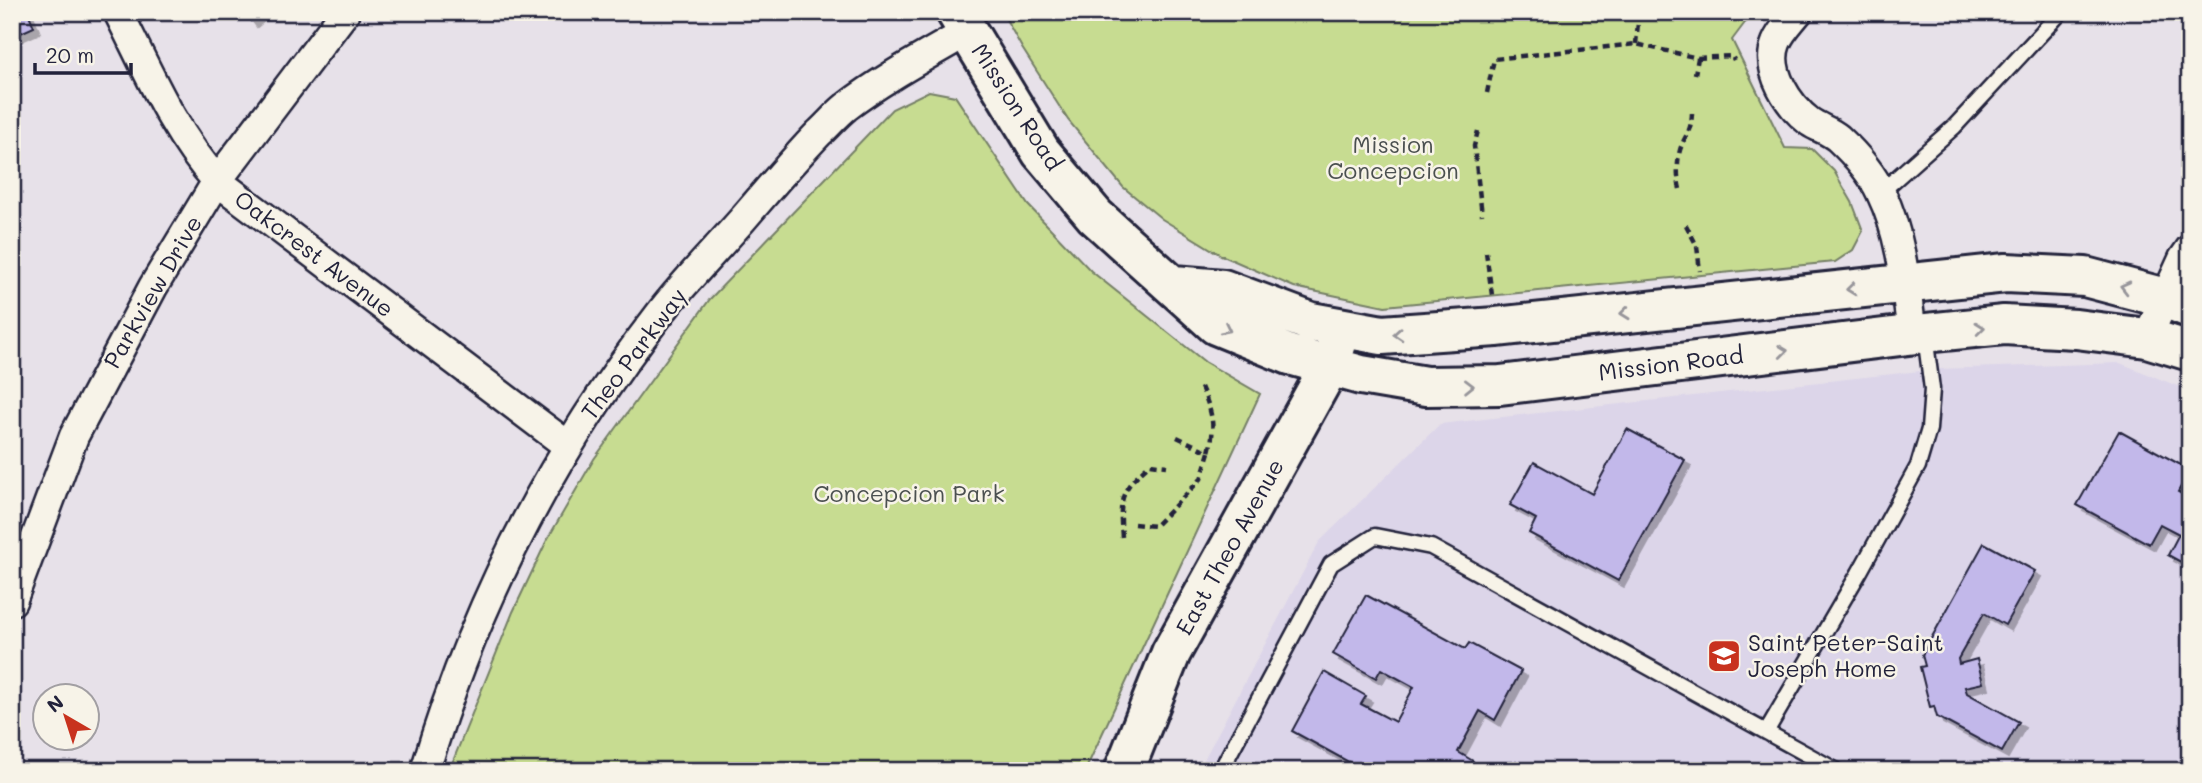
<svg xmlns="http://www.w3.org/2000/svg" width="2202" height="783" font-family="Mali,sans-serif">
<defs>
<filter id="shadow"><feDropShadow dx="6" dy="6" stdDeviation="0" flood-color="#0004"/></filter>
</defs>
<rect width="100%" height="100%" fill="#e7e1e9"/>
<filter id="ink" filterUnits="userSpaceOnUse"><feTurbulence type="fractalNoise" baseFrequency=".0143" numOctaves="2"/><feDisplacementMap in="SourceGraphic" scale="14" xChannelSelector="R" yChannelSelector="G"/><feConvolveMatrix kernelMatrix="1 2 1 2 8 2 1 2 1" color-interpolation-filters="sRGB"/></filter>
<g filter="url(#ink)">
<path fill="#dcd5e9" d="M2120,363L2190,391V771H1198L1319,542L1440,424L1938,369Z"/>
<path fill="#c7dc91" stroke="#747f66" stroke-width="2" d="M1002,12H1753L1732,40L1785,148L1812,149L1834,171L1852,202L1863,231L1853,250L1835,262L1385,306L1294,287L1221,255L1162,219L1123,187L1068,120L1022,48Z
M929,91L955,96L1028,205L1091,271L1205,362L1260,394L1085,771H449L513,612L547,540L594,459L710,299L892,109Z"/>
<path fill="#c2b8ea" stroke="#22223b" stroke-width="2" filter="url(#shadow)" d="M12,12H28L34,27L12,37Z
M244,12H262L251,21Z
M1627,429L1685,460L1618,581L1529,533L1536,519L1510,505L1534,462L1592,494Z
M2119,431L2190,470L2178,492L2190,499V567L2168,555L2179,534L2160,524L2149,544L2077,505Z
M1984,543L2035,571L2005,625L1984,613L1958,659L1959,664L1977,659L1983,683L1965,687L1967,693L2019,722L2002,752L1937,717L1934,706L1930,707L1920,667L1925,666L1922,655Z
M1366,595L1465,649L1469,643L1521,671L1495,720L1480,711L1458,752L1473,761L1467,771H1365L1292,731L1324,672L1366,696L1361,704L1395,722L1414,687L1381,669L1376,678L1333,654Z"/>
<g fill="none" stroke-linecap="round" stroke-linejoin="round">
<g stroke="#22223b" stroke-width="19">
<path id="lane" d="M1881,192L1954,127L2061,12
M1766,732L1859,573L1918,466L1929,429L1932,389L1925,335
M1223,771L1222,768L1331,564L1375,536L1431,547L1837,771"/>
</g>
<g stroke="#22223b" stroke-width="33">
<path id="street" d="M118,12C148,71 173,132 217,181L567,445
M1798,12C1791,21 1780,32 1776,43C1765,71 1789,106 1810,122C1819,128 1830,131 1838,138C1854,153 1872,173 1881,193C1902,236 1906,288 1912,335
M2147,338L2183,259L2190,249
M12,601L74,436L153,287L217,181L345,12
M425,771C474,606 553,452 658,316C683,283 714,252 742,220C767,191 792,161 819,133C828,125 836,115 846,107C884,78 926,56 967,32"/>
</g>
<g stroke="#22223b" stroke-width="44">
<path id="secondary" d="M956,12L1041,152L1095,216L1216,325L1290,355L1361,375L1426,386L1500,385L1925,333L2004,325L2076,329L2147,338L2190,351
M1174,285L1223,289L1311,322L1382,335L1496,327L2006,273L2085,277L2165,298L2190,308
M1124,771L1171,653L1330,366L1337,343"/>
</g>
<path stroke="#22223b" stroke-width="4.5" stroke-dasharray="7 5" stroke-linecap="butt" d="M1636,44L1639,12
M1698,58L1732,56L1734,60
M1487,93L1494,59L1636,44L1698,58L1695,74
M1478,131L1474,146L1482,215
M1680,189C1677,178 1677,161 1680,150C1685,134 1691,134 1692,113
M1686,225L1697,246L1700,271
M1486,252L1492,295
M1177,437L1209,452C1216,425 1212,412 1201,387
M1134,524L1155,526L1201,479L1209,452
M1122,537C1119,499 1120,489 1150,464L1167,466"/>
<use href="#lane" stroke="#f7f3e8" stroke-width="14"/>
<use href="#street" stroke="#f7f3e8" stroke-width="28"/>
<use href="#secondary" stroke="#f7f3e8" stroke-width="38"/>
</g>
<defs><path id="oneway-chevron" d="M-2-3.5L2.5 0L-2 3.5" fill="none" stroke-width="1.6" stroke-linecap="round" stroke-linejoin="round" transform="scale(1.75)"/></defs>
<g stroke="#97959a">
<use href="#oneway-chevron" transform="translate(2125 287) rotate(-166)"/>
<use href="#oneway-chevron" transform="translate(1851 289) rotate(174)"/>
<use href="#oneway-chevron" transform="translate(1625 313) rotate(174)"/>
<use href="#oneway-chevron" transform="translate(1980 328) rotate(-6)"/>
<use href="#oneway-chevron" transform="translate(1226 329) rotate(26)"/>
<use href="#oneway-chevron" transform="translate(1398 334) rotate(176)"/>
<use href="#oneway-chevron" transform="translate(1783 351) rotate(-7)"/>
<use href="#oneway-chevron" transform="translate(1469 386) rotate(-1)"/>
</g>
</g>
<defs>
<g id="school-square" transform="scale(1.75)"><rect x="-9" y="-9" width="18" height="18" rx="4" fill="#c8321e" stroke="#f7f3e8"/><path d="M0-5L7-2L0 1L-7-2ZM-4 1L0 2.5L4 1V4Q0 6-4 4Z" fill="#fff"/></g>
</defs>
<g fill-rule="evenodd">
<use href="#school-square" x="1724" y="656"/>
</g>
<g text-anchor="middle" stroke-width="5" stroke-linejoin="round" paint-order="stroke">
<g font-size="23" fill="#22223b" stroke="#f7f3e8">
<text transform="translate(1017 107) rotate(57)" y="8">Mission Road</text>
<text transform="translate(314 254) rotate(37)" y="8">Oakcrest Avenue</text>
<text transform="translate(153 292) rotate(-60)" y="8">Parkview Drive</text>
<text transform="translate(634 354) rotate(-53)" y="8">Theo Parkway</text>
<text transform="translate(1671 364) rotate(-7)" y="8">Mission Road</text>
<text transform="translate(1230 547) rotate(-61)" y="8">East Theo Avenue</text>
</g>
<g font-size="23" fill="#4b5050" stroke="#f7f3e8">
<text x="1393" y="153">Mission<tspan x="1393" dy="26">Concepcion</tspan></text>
<text x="909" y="502">Concepcion Park</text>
</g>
<g font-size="23" fill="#22223b" stroke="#f7f3e8" text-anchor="start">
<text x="1748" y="651">Saint Peter-Saint<tspan x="1748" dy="26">Joseph Home</tspan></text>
</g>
</g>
<rect width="2202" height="783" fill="none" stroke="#f7f3e8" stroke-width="42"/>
<rect x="21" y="21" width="2160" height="741" fill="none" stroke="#22223b" stroke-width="2.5" filter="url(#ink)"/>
<g transform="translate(66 717) rotate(321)"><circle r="33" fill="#f7f3e8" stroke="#a29fa3" stroke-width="2"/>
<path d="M0-5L12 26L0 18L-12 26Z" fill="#c8321e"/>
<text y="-10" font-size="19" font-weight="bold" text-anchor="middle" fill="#22223b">N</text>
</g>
<path d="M35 63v10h96v-10" fill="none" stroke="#22223b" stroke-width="3.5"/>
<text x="46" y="63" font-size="21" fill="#22223b" stroke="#f7f3e8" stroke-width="5" paint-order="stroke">20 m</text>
</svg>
